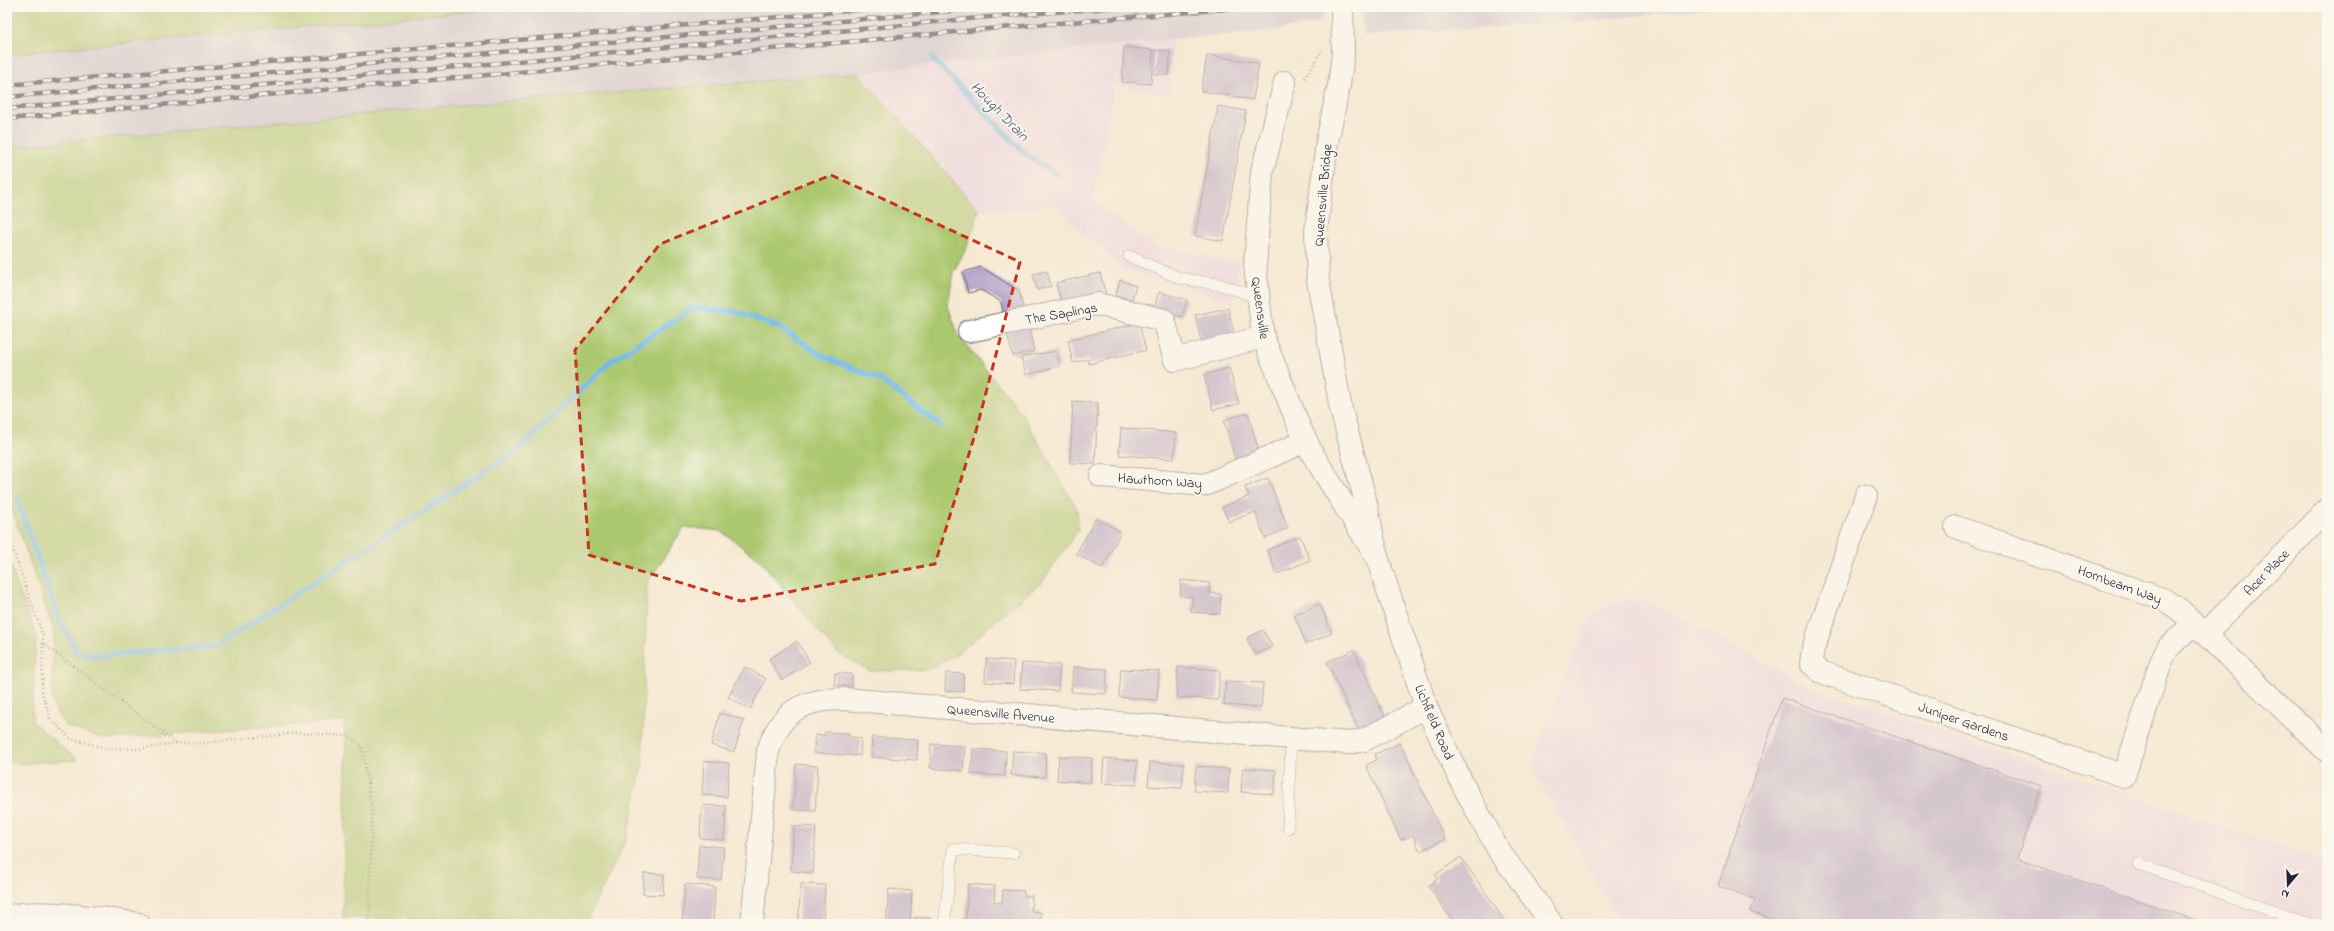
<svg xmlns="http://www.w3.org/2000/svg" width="2334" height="931" font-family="'Indie Flower',sans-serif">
<rect width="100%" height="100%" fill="#fbf7ec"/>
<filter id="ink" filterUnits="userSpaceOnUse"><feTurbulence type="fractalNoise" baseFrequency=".025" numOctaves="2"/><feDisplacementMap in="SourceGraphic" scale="8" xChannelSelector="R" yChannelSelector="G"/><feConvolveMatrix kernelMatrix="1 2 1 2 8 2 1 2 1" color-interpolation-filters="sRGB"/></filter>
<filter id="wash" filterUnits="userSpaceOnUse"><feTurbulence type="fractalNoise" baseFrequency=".012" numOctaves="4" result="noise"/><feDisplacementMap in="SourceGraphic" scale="16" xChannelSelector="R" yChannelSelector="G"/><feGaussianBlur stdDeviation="0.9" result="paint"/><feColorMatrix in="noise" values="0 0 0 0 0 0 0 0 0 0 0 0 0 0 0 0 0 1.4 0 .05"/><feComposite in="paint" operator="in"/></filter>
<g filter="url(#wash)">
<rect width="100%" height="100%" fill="#f6e9d3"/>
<path fill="#ecd1ea" d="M1173,39L1169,95L1114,86L1093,201L1151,245L1239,263L1234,302L1123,269L1054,206L979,211L858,73Z
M1622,600H1645L1809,686L2327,862V924H1621L1531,766L1583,631L1593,612Z"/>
<path fill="#cbbfd5" d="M518,7H1323L1325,15L1317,23L1274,31L1173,39L858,73L462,105L7,147V54Z
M1362,7H1720L1598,20L1364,36Z"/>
<path fill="#acc86e" stroke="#677554" d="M7,7H518L7,54Z
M858,73L979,211L967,247L953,272L948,306L958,335L1022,414L1077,509L1078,530L1043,581L957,654L926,670L870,671L836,652L760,560L721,531L684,527L647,583L642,767L627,838L585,924H467L438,919L343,918L346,744L344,721L104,739L66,726L55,711L52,695L54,631L7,495V147L462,105Z
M7,557L36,635L32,722L78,760L15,764L7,761Z"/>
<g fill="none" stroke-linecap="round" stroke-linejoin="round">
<path stroke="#70b9e8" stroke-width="5.5" d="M932,58L1024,153L1057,175
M17,497L58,618L77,652L95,656L216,646L519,449L611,361L693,308L737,312L780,328L823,356L881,380L940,425"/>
</g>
<g id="blocks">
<path fill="#ae9dc8" d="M1124,47L1153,50L1151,84L1122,82Z
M1156,50L1170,51L1169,75L1154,74Z
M1207,55L1259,63L1253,100L1201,91Z
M1218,106L1246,111L1223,241L1195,236Z
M981,267L1019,291L1024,311L1004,316L1001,302L981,290L968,293L963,272Z
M1047,271L1051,286L1037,290L1033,274Z
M1100,273L1106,295L1062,305L1056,283Z
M1120,280L1136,286L1132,299L1116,295Z
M1159,292L1187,300L1182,317L1154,309Z
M1228,308L1235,338L1202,345L1195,315Z
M1139,323L1146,350L1089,364L1088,359L1073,363L1068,340Z
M1028,325L1034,351L1013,356L1006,331Z
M1056,351L1060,366L1026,375L1021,357Z
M1229,368L1239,404L1213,410L1204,375Z
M1073,401L1098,403L1095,464L1070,463Z
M1248,413L1260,456L1236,463L1224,420Z
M1121,428L1176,433L1174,459L1119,455Z
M1268,478L1288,528L1265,538L1255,512L1229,522L1222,507L1249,496L1245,487Z
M1096,518L1121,532L1102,568L1076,554Z
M1300,536L1310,560L1277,574L1267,550Z
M1181,580L1210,583L1209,593L1221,594L1220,614L1191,612L1193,597L1180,596Z
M1320,604L1332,633L1306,644L1294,615Z
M1263,630L1272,647L1255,655L1247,638Z
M797,641L810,662L782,680L769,659Z
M1354,650L1386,719L1359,731L1327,662Z
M986,659L1014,661L1013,684L985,682Z
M1022,663L1060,665L1058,691L1020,689Z
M745,667L766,679L750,709L728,697Z
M1073,667L1107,669L1106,694L1071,692Z
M1178,667L1220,670L1218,700L1176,697Z
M1121,669L1159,671L1157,700L1119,697Z
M835,673L852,674V686L834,685Z
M946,673L964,674L963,692L945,691Z
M1226,681L1263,683L1261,708L1224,705Z
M1782,698L2041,786L2017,859L2207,924H1787L1750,912L1755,899L1718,886Z
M720,713L744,720L734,752L711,745Z
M825,732L849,733V737L861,738L860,756L814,753L815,735L824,736Z
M872,737L918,740L917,760L871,757Z
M1400,743L1445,839L1420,851L1413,835L1401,840L1366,765L1377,760L1375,754Z
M931,744L965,746L963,771L930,768Z
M973,749L1006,751L1005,776L971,774Z
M1013,751L1046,753L1045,777L1011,775Z
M1059,756L1092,758L1090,783L1057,780Z
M1104,758L1137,761L1136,785L1102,783Z
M704,761L729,763L727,797L702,795Z
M1150,762L1184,764L1182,788L1148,786Z
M796,764L818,766L815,811L793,810Z
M1196,766L1229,769L1228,793L1194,791Z
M1243,768L1276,770L1274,794L1241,792Z
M702,805L726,806L724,840L700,838Z
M794,826L816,827L813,873L791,871Z
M699,845L724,847L721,880L697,879Z
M1461,857L1507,924H1455L1428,886L1438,879L1435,875Z
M644,873L664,874L663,895L643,894Z
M685,884L715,887L713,924H682Z
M801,884L825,885L823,924H798Z
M968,884L995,886L994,902L1002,903L1003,890L1024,891V896H1032L1031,911L1041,912L1040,924H965Z
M889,889L912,891L910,924H886Z
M914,917L931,918L930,924H914Z
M1168,921L1199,923V924H1168Z"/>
</g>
</g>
<g filter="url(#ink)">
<use href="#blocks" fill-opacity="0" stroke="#6c6870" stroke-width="1"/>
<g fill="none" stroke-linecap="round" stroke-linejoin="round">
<g stroke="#6c6870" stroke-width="12">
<path id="lane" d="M1129,256L1179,278L1222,285L1259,298
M1288,828L1291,739
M2139,864L2309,924
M944,924L953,849L1014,853"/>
</g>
<g stroke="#6c6870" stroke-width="24">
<path id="street" d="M1285,82L1262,172L1255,265L1263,337L1299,426L1313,455L1376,556
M969,331L1097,304L1164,320L1175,360L1263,337
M1101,476L1205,485L1306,441
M1866,496L1813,649L1811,663L1821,672L2124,776L2161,662L2168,648L2194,623
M1956,527L2165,600L2180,610L2327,751
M2205,634L2327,510
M7,918C24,906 116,920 139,924
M752,924L768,751C780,711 803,699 844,699L1348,743L1364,740L1426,707"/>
</g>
<g stroke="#6c6870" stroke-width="24">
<path id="highway" d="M1342,7L1343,54L1339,85L1327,142L1316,232L1318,280L1341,409L1365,499L1377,557L1426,707L1464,787L1499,851L1552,924"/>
</g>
<path stroke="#6c6870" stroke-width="2.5" stroke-dasharray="1 3" stroke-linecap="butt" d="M1305,78L1322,50
M7,533L43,636L42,693L50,718L70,738L104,748L138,749L177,743H202L298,733L349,736L362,746L372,811L369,924
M44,644L176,743"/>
<use href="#lane" stroke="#fff" stroke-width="11"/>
<use href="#street" stroke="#fff" stroke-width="22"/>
<use href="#highway" stroke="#fff" stroke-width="22"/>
<g stroke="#22223b" stroke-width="4.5">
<path id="rail" d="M7,85L893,7
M7,97L996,7
M7,109L989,17L1122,7
M7,119L988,29L1251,7"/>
</g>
<use href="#rail" stroke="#fbf7ec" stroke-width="3" stroke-dasharray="9" stroke-linecap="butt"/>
</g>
</g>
<path d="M0 0H2334V931H0ZM831,175L1020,262L976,431L935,564L741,601L589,555L575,350L660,244Z" fill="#f6e9d3" fill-opacity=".55" fill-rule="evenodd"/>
<path fill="none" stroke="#c8321e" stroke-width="3" stroke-dasharray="8 5" stroke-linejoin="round" d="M831,175L1020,262L976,431L935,564L741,601L589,555L575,350L660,244Z"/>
<g text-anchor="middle" stroke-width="3.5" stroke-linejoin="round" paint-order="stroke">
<g font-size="14" fill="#22223b" stroke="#fbf7ec">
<text transform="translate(1322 195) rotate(-85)" y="5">Queensville Bridge</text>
<text transform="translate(1261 308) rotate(82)" y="5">Queensville</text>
<text transform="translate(1061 313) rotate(-10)" y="5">The Saplings</text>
<text transform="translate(1160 480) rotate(4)" y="5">Hawthorn Way</text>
<text transform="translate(2266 572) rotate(-46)" y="5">Acer Place</text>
<text transform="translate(2120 584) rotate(20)" y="5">Hornbeam Way</text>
<text transform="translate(1001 713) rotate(5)" y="5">Queensville Avenue</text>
<text transform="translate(1964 721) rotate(19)" y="5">Juniper Gardens</text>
<text transform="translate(1435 722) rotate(67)" y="5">Lichfield Road</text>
</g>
<g font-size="15" font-style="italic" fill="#3d5778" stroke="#fbf7ec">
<text transform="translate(1000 111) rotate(46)" y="5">Hough Drain</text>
</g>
</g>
<rect width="2334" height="931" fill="none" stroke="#fbf7ec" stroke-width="24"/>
<g transform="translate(2288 885) rotate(199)" stroke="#fbf7ec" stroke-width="3" paint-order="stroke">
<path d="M0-3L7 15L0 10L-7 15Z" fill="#22223b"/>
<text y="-6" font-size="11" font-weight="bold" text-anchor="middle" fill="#22223b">N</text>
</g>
</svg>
